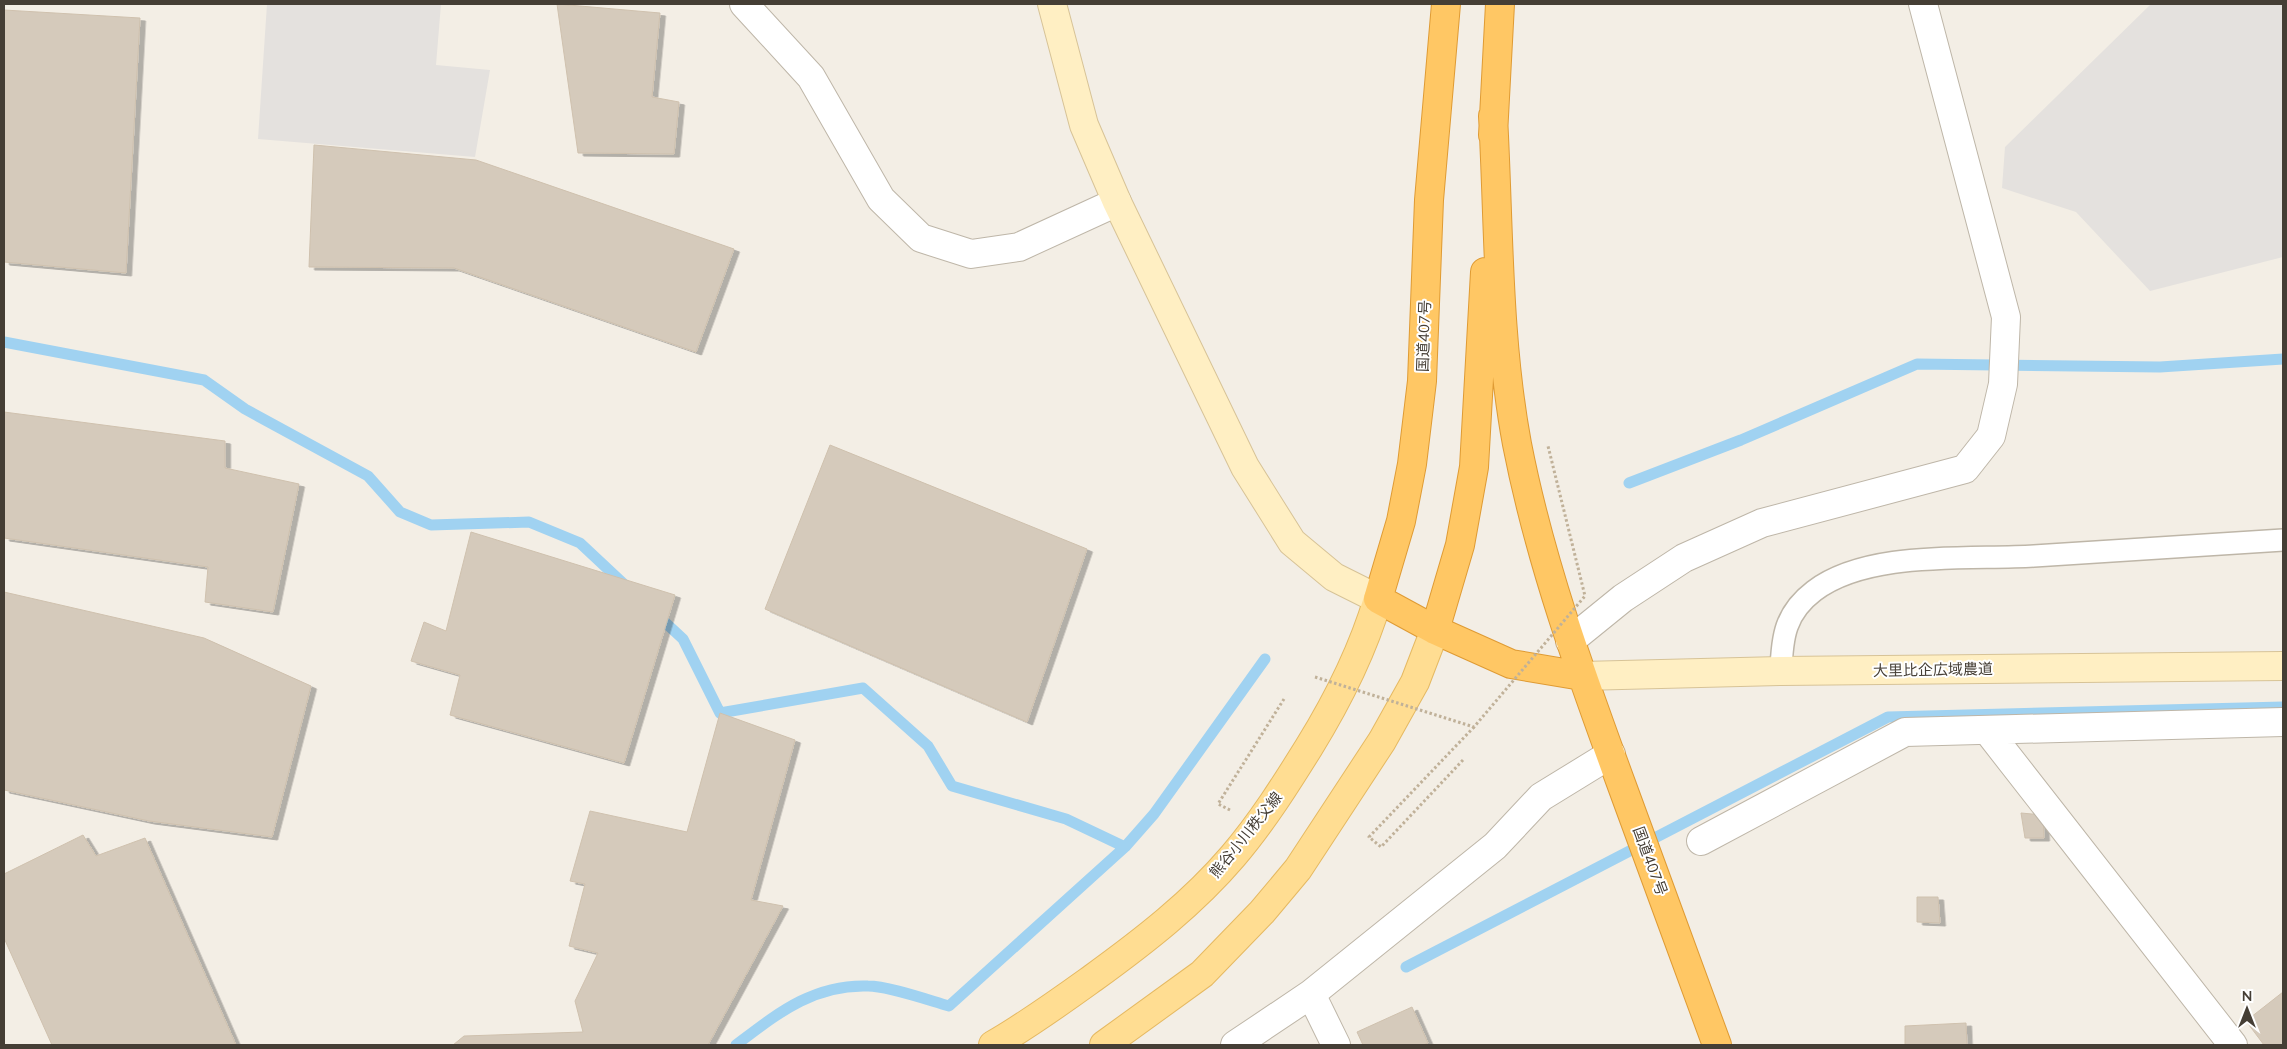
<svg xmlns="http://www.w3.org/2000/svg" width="2287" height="1049" font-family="Mulish,'Noto Sans JP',sans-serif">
<defs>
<filter id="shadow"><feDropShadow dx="5.5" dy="3" stdDeviation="0" flood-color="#0004"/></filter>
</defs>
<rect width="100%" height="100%" fill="#f3eee5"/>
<path fill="#e4e1de" d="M267,4H441L436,65L490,70L475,157L258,139Z
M2151,4H2283V257L2150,291L2076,212L2002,188L2005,147Z"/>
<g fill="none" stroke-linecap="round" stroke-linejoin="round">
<path stroke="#a0d2f1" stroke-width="11" d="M4,342L204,380L245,409L368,476L400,512L431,525L529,522L580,543L627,587
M1629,483L1741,440L1917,364L2160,367L2283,359
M655,613L683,639L720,713L863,688L928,746L952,786L1066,819L1125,847
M1406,967L1888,717L2283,707
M736,1045C777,1014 813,984 868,986C888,986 928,1000 949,1006L1125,847L1154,814L1265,659"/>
</g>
<path fill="#d5cabb" stroke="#cfc1ae" filter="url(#shadow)" d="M557,4L660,13L652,97L679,102L674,154L578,153Z
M4,10L140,18L126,273L4,262Z
M314,145L476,160L734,249L696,352L454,268L309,267Z
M4,412L225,441V468L299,484L273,612L205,602L208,567L4,538Z
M830,445L1087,549L1027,722L765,609Z
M471,532L675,595L624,763L450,715L460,675L411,661L424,622L446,631Z
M4,592L204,638L311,686L272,837L149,821L4,790Z
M720,713L795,740L751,900L783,906L708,1045H453L464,1036L583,1032L575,1001L598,953L569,946L585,884L570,881L590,811L687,832Z
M2021,813L2043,815L2044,838H2025Z
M83,835L96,856L145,838L236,1045H52L4,938V874Z
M1917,897H1938L1940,923L1917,922Z
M2283,992V1045H2264L2246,1021Z
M1412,1007L1428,1043L1423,1045H1363L1357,1032Z
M1966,1023L1967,1045H1905V1026Z"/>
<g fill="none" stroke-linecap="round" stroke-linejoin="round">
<g stroke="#beb6a8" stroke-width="24">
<path id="lane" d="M1781,671C1782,637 1785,613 1814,591C1868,550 1968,560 2034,556C2117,551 2200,545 2283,540"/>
</g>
<g stroke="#beb6a8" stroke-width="30">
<path id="street" d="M744,4L811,77L881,199L921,238L971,254L1019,247L1117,202
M1570,641L1623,598L1684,558L1762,523L1965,469L1991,436L2003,384L2006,317L1923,4
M1987,730L2233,1045
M1701,841L1905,732L2283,722
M1311,994L1336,1045
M1235,1045L1311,994L1495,846L1541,797L1611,754"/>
</g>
<g stroke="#d7c397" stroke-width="30">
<path id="secondary" d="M1052,4L1084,125L1117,202L1245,467L1292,542L1334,577L1378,599
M1582,676L1781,671L2283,666"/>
</g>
<g stroke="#e5b962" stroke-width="30">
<path id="primary" d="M993,1045C1028,1025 1061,1001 1093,978C1144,941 1193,903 1233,856C1262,822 1286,784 1309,747C1338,700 1362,653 1378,599
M1104,1045L1202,974L1262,912L1298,869L1382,741L1415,682L1435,630"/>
</g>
<g stroke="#df9b34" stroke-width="30">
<path id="highway" d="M1446,4L1429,200L1422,381L1412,464L1401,521L1378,599L1435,630L1511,664L1582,676
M1493,116C1499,224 1497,337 1517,444C1540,562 1581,674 1622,786C1654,872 1685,959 1717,1045
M1493,135L1500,4
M1435,630L1460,545L1474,467L1485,272"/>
</g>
<path stroke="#c0b199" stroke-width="3" stroke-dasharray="2.5 2.5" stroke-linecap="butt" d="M1463,760L1381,847L1369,837L1474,727
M1230,810L1218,804L1284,699"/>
<use href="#lane" stroke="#fff" stroke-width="21"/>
<use href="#street" stroke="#fff" stroke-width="28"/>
<use href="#secondary" stroke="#ffefc3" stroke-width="28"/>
<use href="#primary" stroke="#ffdd92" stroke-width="28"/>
<use href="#highway" stroke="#ffc764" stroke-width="28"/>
<path stroke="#c0b199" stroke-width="3" stroke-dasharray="2.5 2.5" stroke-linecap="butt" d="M1315,677L1474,727L1585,596L1548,446"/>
</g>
<g text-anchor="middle" stroke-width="4" stroke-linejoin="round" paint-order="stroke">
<g font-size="15" fill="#453e35" stroke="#fff">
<text transform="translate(1424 336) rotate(-88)" y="5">国道407号</text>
<text transform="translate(1933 670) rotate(-1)" y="5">大里比企広域農道</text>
<text transform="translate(1246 835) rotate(-51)" y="5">熊谷小川秩父線</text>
<text transform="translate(1650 861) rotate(70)" y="5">国道407号</text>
</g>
</g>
<rect width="2287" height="1049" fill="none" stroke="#453e35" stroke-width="10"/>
<g transform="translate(2247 1009)" stroke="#ffffff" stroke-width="4" paint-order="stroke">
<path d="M0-4L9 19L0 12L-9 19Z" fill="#453e35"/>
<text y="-8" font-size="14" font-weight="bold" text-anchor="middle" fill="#453e35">N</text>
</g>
</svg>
